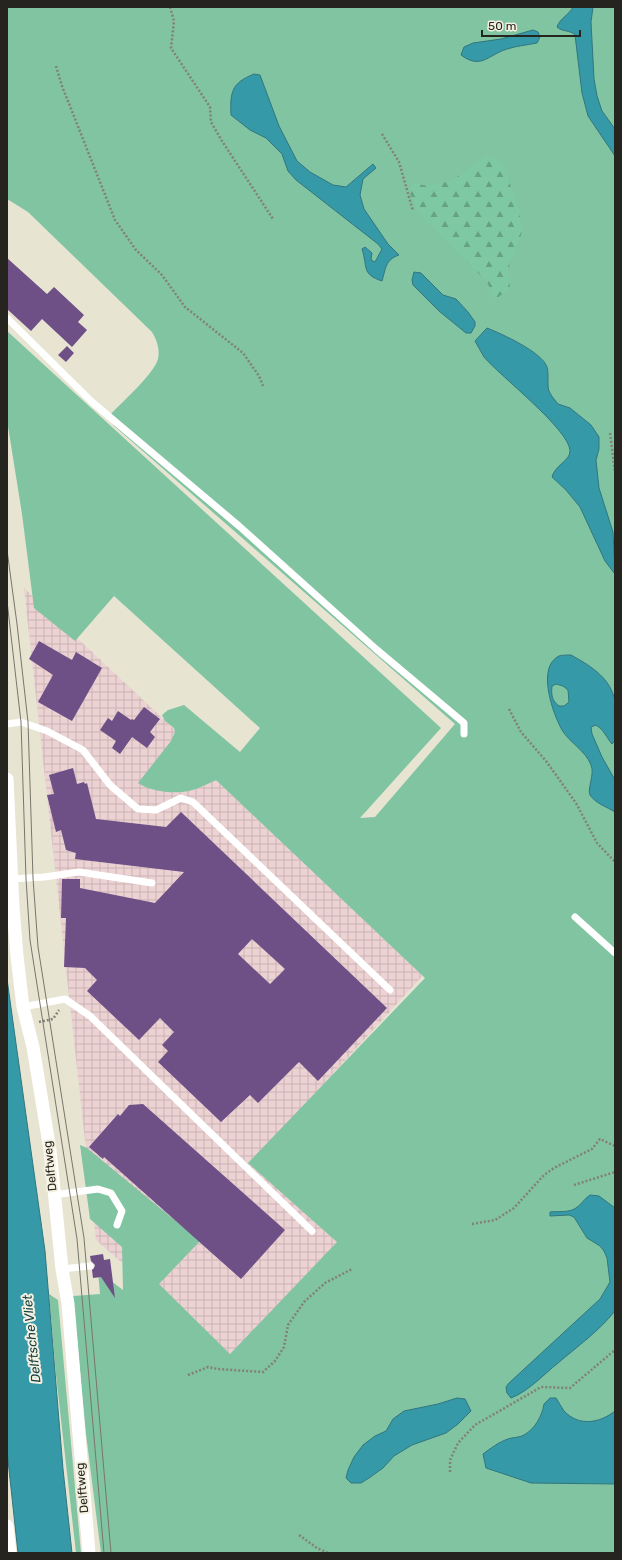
<svg xmlns="http://www.w3.org/2000/svg" width="622" height="1560" font-family="Rubik,sans-serif">
<defs>
<pattern id="industrial-grid" width="8" height="8" patternUnits="userSpaceOnUse"><rect width="8" height="8" fill="#ecd2d3"/><path d="M0 4h8M4 0v8" fill="none" stroke="#cab4b5"/></pattern>
<pattern id="forest-firs" width="22" height="20" patternUnits="userSpaceOnUse"><rect width="22" height="20" fill="#7ec8a3"/><path d="M5 1l3.5 6h-7zM16 11l3.5 6h-7z" fill="#67a284"/></pattern>
</defs>
<rect width="100%" height="100%" fill="#e7e4d2"/>
<path fill="url(#industrial-grid)" d="M24,588L226,778L427,971L255,1159L348,1243L241,1367L96,1240Z"/>
<path fill="#80c4a2" d="M7,7H615V1553H101L86,1434L73,1296L100,1294L98,1271L123,1290L122,1247L90,1219L80,1145L87,1148L200,1241L159,1284L230,1354L337,1242L248,1163L425,978L216,780C207,784 198,789 189,791C173,794 152,792 138,783L171,741L175,732L174,728L165,721L162,715L168,710L184,705L240,752L260,728L114,596L75,641L34,608L22,514L7,420V331L441,728L360,818L375,817L455,724L113,425L117,419L111,414C122,402 154,374 158,359C160,348 157,341 152,332L28,212L7,199Z
M49,1294L58,1300L81,1553H76L56,1375Z"/>
<path fill="url(#forest-firs)" d="M486,156C491,157 496,158 500,162C507,172 523,218 522,230C522,234 520,238 518,241C511,259 506,266 510,286L506,291L495,300L489,286L484,279L419,213L410,194L411,184L415,183L427,186L450,181L462,174Z"/>
<path fill="#3699a7" stroke="#31767e" fill-rule="evenodd" d="M573,7H593L591,22L594,79L597,96L602,111L615,129V156L588,116L582,93L575,35C571,30 562,32 557,27C560,18 569,15 573,7Z
M533,30L538,32L540,37L537,43C527,45 516,46 507,49C488,55 481,70 461,55L464,47L473,43L501,39Z
M254,74L260,75L279,126L297,161L310,172L333,185L346,187L373,164L376,168L363,179L360,195L364,209L388,244L399,255C385,260 386,268 382,281C361,274 368,267 362,249L365,247L372,253L371,260L375,262L382,249L378,244L296,180L288,171L282,154L266,138L250,130L231,115C230,91 232,83 254,74Z
M414,272L421,273L443,295L456,299L468,312L475,322V326L471,333H466L439,311L413,285L412,280Z
M487,328C502,334 542,352 547,367C549,373 547,387 549,391C551,396 555,400 558,404L570,408L591,425L599,437V449L596,460L599,488L613,532L615,574L605,561L580,507L566,490L552,477C555,465 570,461 570,451C570,430 500,376 484,357C481,352 478,346 475,341Z
M571,655C589,665 608,676 614,697C617,707 615,730 615,741L612,744C606,737 605,731 596,725L591,727L592,734L602,757L615,780V812C607,807 595,803 590,795C587,789 595,774 591,765C586,751 569,742 562,730C553,714 536,667 559,656C562,655 567,655 571,655ZM556,684L563,686L568,690L569,702L564,706H559C552,701 551,695 552,686Z
M7,979L45,1251L63,1469L72,1553H18L7,1451Z
M590,1195L599,1196L615,1208V1311C599,1331 578,1346 558,1363C543,1375 529,1391 511,1398L507,1393L506,1387L509,1383L600,1299L610,1282L607,1258L604,1251L600,1246L587,1238L574,1217L569,1215L550,1216V1212C558,1211 569,1213 576,1208C581,1205 584,1199 590,1195Z
M457,1398L465,1399L471,1411L458,1424L446,1433L412,1445L394,1456L383,1468L369,1478L361,1483H351L346,1478L348,1470L354,1457L363,1445L375,1436L386,1431L393,1419L404,1411L438,1404Z
M550,1398H556C559,1402 561,1407 564,1411C579,1427 600,1423 615,1411V1484L531,1483L486,1468L483,1454C491,1448 499,1442 508,1439C513,1437 519,1438 524,1435C535,1429 542,1416 544,1404Z"/>
<path fill="#6e4f86" fill-rule="evenodd" d="M7,258L47,294L54,287L84,315L78,322L87,330L72,347L42,319L31,331L7,309Z
M67,346L74,353L66,362L58,355Z
M39,641L72,660L76,652L102,668L72,721L38,702L53,675L29,659Z
M144,707L160,719L150,732L155,737L147,748L132,737L120,754L112,748L116,741L100,730L108,718L112,721L118,711L131,720L132,719L134,720Z
M73,768L77,784L84,782L85,784L87,783L96,819L166,827L181,812L387,1008L318,1081L299,1062L258,1103L250,1095L221,1122L158,1062L168,1051L162,1045L174,1032L160,1018L139,1040L87,991L97,980L85,968L64,967L66,918H61L62,879H80V888L155,903L184,872L75,859L76,853L66,850L61,830L56,832L47,795L54,794L49,775ZM252,939L285,969L270,984L238,954Z
M143,1104L285,1230L241,1279L104,1157L103,1159L89,1147L118,1114L120,1116L129,1105Z
M103,1254L104,1260L110,1259L115,1298L101,1277L93,1278L92,1270L94,1268L95,1265L91,1261L90,1256Z"/>
<g fill="none" stroke-linecap="round" stroke-linejoin="round">
<path stroke="#838175" stroke-width="2.5" stroke-dasharray="2 2" stroke-linecap="butt" d="M170,7L174,21L171,48L210,107L211,122L222,141L273,219
M56,66L62,86L115,220L136,250L162,275L185,307L243,353L259,376L263,386
M382,134L399,162L413,211
M610,433L615,472
M509,709L521,732L546,761L576,803L597,843L615,862
M39,1022L53,1019L59,1010
M574,1185L615,1172
M472,1224L495,1220L514,1208L544,1175L554,1168L592,1149L600,1139L615,1146
M188,1375L208,1367L217,1369L263,1372L275,1361L284,1347L288,1325L304,1302L325,1283L352,1269
M450,1472V1460L458,1443L475,1425L541,1387L570,1388L615,1350
M299,1535L317,1548L328,1553"/>
<path stroke="#fff" stroke-width="7" d="M7,318L92,402L239,526L376,649L464,723V734
M7,724L21,722L47,731L83,750L110,785L138,809L156,810L181,798L193,802L390,990
M11,879L44,877L79,872L152,883
M575,917L615,953
M23,1007L65,999L90,1016L312,1231
M53,1195L98,1189L111,1193L122,1211L117,1225
M62,1269L90,1266"/>
<path stroke="#fff" stroke-width="13" d="M7,779L13,907L17,956L23,1007L33,1047L50,1150L62,1269L68,1304L89,1553
M7,1526L10,1553"/>
<path stroke="#78766b" stroke-width="1" d="M7,550L17,624L28,722L33,878L38,947L84,1238L111,1553
M7,601L21,722L26,879L30,940L77,1239L104,1553"/>
</g>
<g text-anchor="middle" stroke-width="4" stroke-linejoin="round" paint-order="stroke">
<g font-size="12" fill="#25241e" stroke="#f4f1e0">
<text transform="translate(50 1166) rotate(-96)" y="4">Delftweg</text>
<text transform="translate(82 1488) rotate(-95)" y="4">Delftweg</text>
</g>
<g font-size="13" font-style="italic" fill="#144046" stroke="#f4f1e0">
<text transform="translate(31 1339) rotate(-96)" y="5">Delftsche Vliet</text>
</g>
</g>
<rect width="622" height="1560" fill="none" stroke="#25241e" stroke-width="16"/>
<path d="M482 30v6h98v-6" fill="none" stroke="#25241e" stroke-width="2"/>
<text x="488" y="30" font-size="12" fill="#25241e" stroke="#f4f1e0" stroke-width="3" paint-order="stroke">50 m</text>
</svg>
